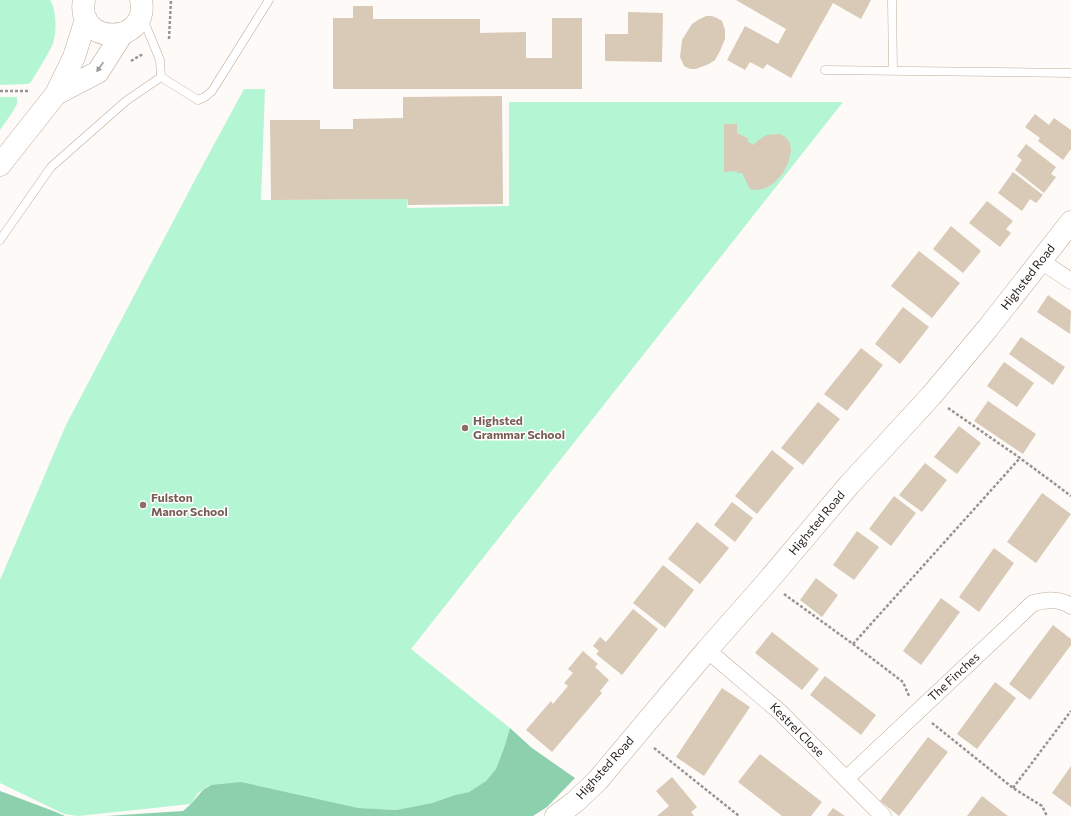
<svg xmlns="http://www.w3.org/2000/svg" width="1071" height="816" font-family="Commissioner,sans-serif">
<rect width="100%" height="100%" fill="#fefaf7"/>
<path fill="#b4f5d4" d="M0,0H50C57,10 57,35 52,46C46,58 38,70 31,82L28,84L0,85Z
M244,89H265L261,200L408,199L407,208L509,206V102H843L411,649L510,728L504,748L496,769L486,781L469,792L455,795L432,803L396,810L354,808L210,785L198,793L191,804L78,816L64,814L0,783V580L66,425L197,176Z
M0,97H17V104L12,113L0,130Z"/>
<path fill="#8dd0ae" d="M510,728L532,748L575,778L547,807L533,816H106L183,811L191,804L203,790L211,785L241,782L358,808L396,810L432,803L455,795L469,792L486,781L496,769L504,748Z
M0,791L56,812L65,816H0Z"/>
<path fill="#d9c9b7" d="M736,0H871L861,19L833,3L791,78L767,64L763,69L750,62L745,70L727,60L745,26L778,44L786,29Z
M353,6H373V19H480V33L526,32V58H552V18H582V89H333V18H353Z
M628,12L663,13L662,62L605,61V34H628Z
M706,16H712L717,18L722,21L725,30V39L720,51L715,60L709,64L696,69H690L684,66L680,57L682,40L692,24L698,20Z
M502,96L503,204L408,205V199L271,200L270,120H320V129H353V119L403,118V97Z
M1035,114L1049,125L1054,118L1071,130V149L1063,160L1038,141L1040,138L1025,127Z
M724,124H737V133L749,139L747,141L753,145L760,139L767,135L779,134L784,136L788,140L790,144L791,151L790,156L788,163L783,173L776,181L768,187L759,190L750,189L742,173H737V171L724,172Z
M1026,144L1056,167L1051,174L1056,177L1044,193L1015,170L1022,160L1017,156Z
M1013,172L1043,195L1036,203L1030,199L1022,211L998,193Z
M987,201L1013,221L1006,229L1011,233L1000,247L969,223Z
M951,226L981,251L963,273L933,249Z
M919,251L960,283L932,318L891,286Z
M1048,295L1071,311L1070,334L1037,312Z
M903,307L929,327L900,364L875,344Z
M1021,337L1065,367L1053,385L1009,354Z
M861,348L883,365L847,411L824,394Z
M1004,362L1034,383L1017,407L987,386Z
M988,401L1036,434L1023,454L974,421Z
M818,402L840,419L803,465L781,448Z
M959,426L981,443L957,474L934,457Z
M772,450L794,468L757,514L735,496Z
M925,463L947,480L922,512L899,495Z
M1042,493L1071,514L1036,563L1007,542Z
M894,496L916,513L891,546L869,529Z
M732,502L753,518L735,542L714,525Z
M697,522L729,548L700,584L668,559Z
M857,531L879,547L854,580L833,565Z
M994,548L1014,563L979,612L959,597Z
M663,565L694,590L665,628L633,603Z
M816,578L838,595L822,617L800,600Z
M941,598L960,612L921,665L903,651Z
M633,609L658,629L622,675L596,654L599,651L593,646L600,637L606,642Z
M1053,625L1071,639V645L1030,700L1009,684Z
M772,632L819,669L802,690L755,653Z
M583,651L598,664L595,667L609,680L600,691L602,693L552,752L526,730L551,701L553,704L568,686L564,683L573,673L568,669Z
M825,676L876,715L861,735L810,695Z
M995,682L1016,698L977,749L957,734Z
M722,688L750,707L704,776L676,757Z
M928,737L948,752L899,816L880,801Z
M760,754L822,802L811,816H782L738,782Z
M1071,766V807L1052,793Z
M672,777L697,807L691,812L694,816H657L669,806L656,791Z
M982,796L1000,810L1008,816H967Z
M833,808L845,816H827Z"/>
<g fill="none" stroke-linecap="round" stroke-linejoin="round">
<g stroke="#bdae9c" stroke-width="9">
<path id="lane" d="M892,0L893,71
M143,19L160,60L161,77L198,100L205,97L212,91L269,0
M825,70L1071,73
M0,240L51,167L126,101L161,77"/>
</g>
<g stroke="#bdae9c" stroke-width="17">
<path id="street" d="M1041,261L1071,281
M707,650L780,712L846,779L883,816
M846,779L1033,603C1047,600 1058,598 1071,606"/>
</g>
<g stroke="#bdae9c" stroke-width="23">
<path id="secondary" d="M84,0C75,46 150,46 141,0
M56,94L98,72L122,34
M0,165L56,94L74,57L86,19
M556,816L575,802L598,780L707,650L767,582L849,485L931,396L988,328L1071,222"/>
</g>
<path stroke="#999490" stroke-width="2.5" stroke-dasharray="3 2" stroke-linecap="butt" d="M169,39L171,0
M131,61L141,55L142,56
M0,91H30
M948,408L1020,458L1071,496
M784,594L853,644L903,682L909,696
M853,644L1020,458
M932,723L1013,788L1042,806L1047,816
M654,748L739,816
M1013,788L1071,711"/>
<use href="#lane" stroke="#fff" stroke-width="8"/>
<use href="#street" stroke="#fff" stroke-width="16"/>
<use href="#secondary" stroke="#fff" stroke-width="22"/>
</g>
<defs><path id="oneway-solid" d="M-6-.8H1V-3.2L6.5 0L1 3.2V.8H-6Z"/></defs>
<use fill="#9c9a97" href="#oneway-solid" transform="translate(100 67) rotate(125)"/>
<g fill="#8d6e63" stroke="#fff" stroke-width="1.5">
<circle cx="465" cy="428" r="4"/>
<circle cx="143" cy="505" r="4"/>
</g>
<g text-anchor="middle" stroke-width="3" stroke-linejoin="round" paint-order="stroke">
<g font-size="12" fill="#241e18" stroke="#fff">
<text transform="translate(1028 277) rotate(-52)" y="4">Highsted Road</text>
<text transform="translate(817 523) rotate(-50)" y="4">Highsted Road</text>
<text transform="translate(954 677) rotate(-43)" y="4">The Finches</text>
<text transform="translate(797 730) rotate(45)" y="4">Kestrel Close</text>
<text transform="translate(605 768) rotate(-48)" y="4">Highsted Road</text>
</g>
<g font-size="12" font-weight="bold" fill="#785e54" stroke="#fff" text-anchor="start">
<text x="473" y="425">Highsted<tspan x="473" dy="14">Grammar School</tspan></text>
<text x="151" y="502">Fulston<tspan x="151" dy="14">Manor School</tspan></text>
</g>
</g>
</svg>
